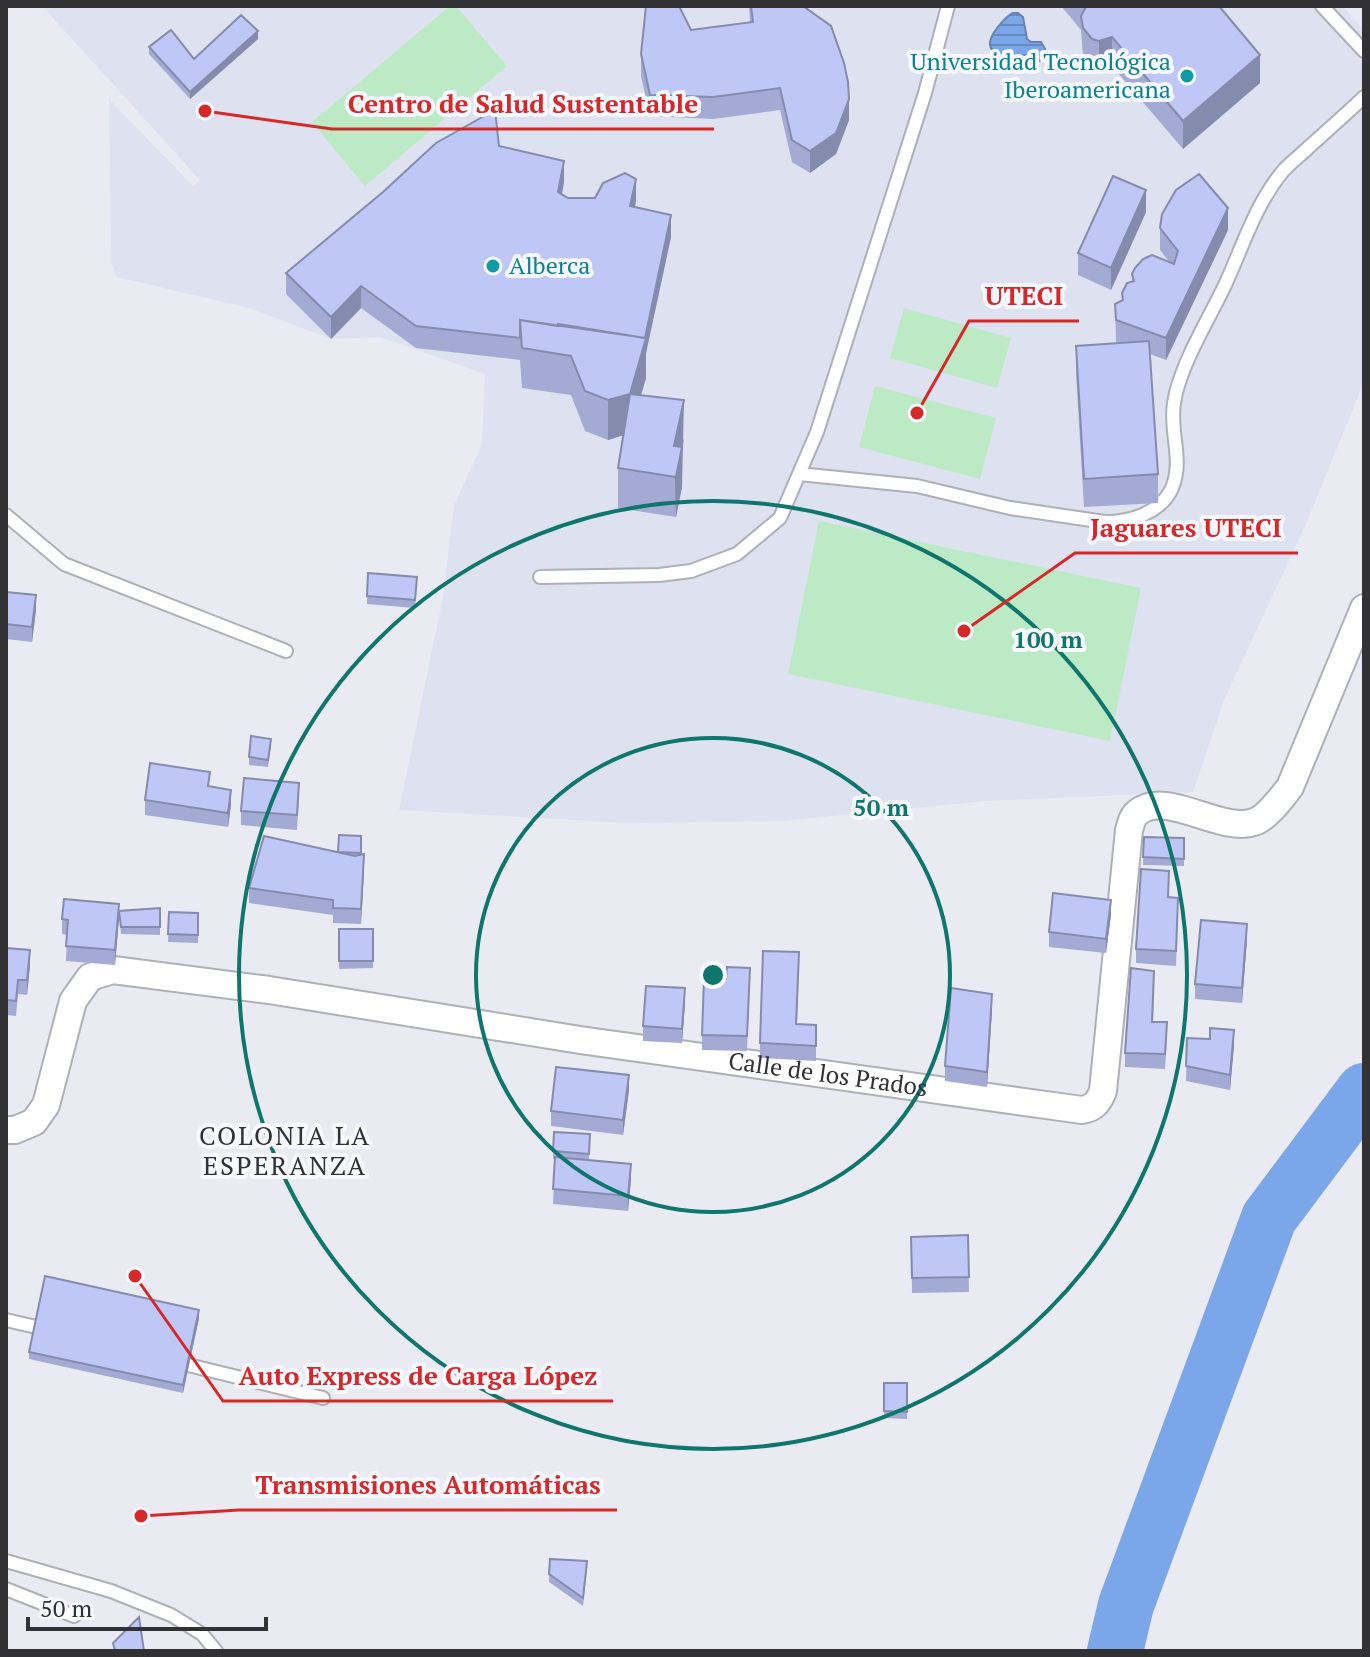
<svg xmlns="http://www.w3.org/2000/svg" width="1370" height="1657" font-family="'PT Serif',serif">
<defs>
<pattern id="water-rules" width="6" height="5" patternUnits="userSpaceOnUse" patternTransform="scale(2)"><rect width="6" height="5" fill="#7ca6ea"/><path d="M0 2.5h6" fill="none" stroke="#6688be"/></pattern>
</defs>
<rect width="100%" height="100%" fill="#eaebf2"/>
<path fill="#dee1ef" d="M42,6H1343L1364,30V382L1306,524L1224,700L1193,792L985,801L782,821L628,823L399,810L443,597L454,505L482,445L485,374L380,337L331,339L249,308L117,277L111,262L109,99L193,186L200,180Z"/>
<path fill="#bceac4" d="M450,6H456L507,66L365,186L312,122Z
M904,308L1011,338L997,388L890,358Z
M875,386L996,418L980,479L859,447Z
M819,521L1141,588L1110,741L788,674Z"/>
<path fill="url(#water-rules)" stroke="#6683b4" stroke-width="2" d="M1013,13H1018L1023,17L1027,39L1031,42H1041L1045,49L1043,58L1029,70C1014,69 1018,63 1012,53C1007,53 1003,54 999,53C976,48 1003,18 1013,13Z"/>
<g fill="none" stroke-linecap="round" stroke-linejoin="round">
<path stroke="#7ca6ea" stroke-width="56" d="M1115,1651L1126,1605L1269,1218L1364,1091"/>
<g stroke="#aeb0b7" stroke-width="16">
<path id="service" d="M1322,6L1364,51
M799,474L917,486L1010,508L1105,522C1130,522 1161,513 1172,488C1184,460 1169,431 1174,403C1179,367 1209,319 1225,285C1243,246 1255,205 1283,171C1291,162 1301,155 1310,146C1328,130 1346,114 1364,97
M6,515L64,564L286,651
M540,577L659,575L691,571L737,554L780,518L817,432L925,93L948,6
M6,1320L49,1330
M176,1362L323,1398
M6,1561L111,1591L171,1615L202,1634L216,1651
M6,1589L74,1616"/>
</g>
<g stroke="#aeb0b7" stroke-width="30">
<g id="minor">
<path id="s1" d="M6,1130H15L34,1122L46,1105L73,1001L90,977L113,970L269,990L580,1040L1082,1110C1094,1108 1098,1103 1103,1091L1129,830C1131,824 1132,817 1137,813C1165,788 1221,834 1254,822C1267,818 1282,797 1290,787L1364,608"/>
</g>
</g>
<use href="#service" stroke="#fff" stroke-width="12"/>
<use href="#minor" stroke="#fff" stroke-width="26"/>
</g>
<path fill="#a3abd4" d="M749,6H803L849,120L836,154L810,173L792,162L780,110L713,119L650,116L641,76V54L691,30L750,22Z
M1061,6H1219L1260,83L1183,149L1112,66L1099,69L1092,67L1083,56L1081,30Z
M258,39L190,99L149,54V47L194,59Z
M499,146L564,182L562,194L568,198L636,201L635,207L671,237L646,353V378L641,395L684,440L682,450V487L676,517L618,508V468L624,435L608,440L585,431L571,395L522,388L520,360L416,348L361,308L331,339L286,294V273L383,192Z
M1146,212L1111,290L1078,275V253Z
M1160,228L1228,230L1166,360L1150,354L1158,474V503L1084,507L1076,374V346L1119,343L1116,342L1115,304L1122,301V293L1132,281V274L1170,263L1160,250Z
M417,585L415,608L367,604V596Z
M6,592L36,610L32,642L6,639Z
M271,746L268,767L249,765V757Z
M210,787L231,805L228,827L145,815V800Z
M299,798L297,830L241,825V811Z
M361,836V855L364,869L361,924L333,923V915L249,903V888L338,852Z
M1144,837L1184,838V866L1143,865Z
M1169,897L1178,913L1176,966L1136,963V949Z
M160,908V935L121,934L119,911Z
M169,912L198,913V943L168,942Z
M1111,915L1106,953L1049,947V932Z
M119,918L115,965L66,961L67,935L62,934V919Z
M339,929H373V968L339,969Z
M1247,939L1242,1003L1195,999V984Z
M6,948L30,965L27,995L18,994L16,1016L6,1015Z
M799,967L797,1024L816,1025V1061L760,1058V1043Z
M726,979L750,983L747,1051L702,1050V1035Z
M1154,986L1153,1022L1167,1037L1165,1069L1125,1067V1053Z
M685,1003L682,1043L643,1041V1026Z
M992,1009L987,1087L945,1081V1066Z
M1187,1038L1234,1045L1230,1090L1186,1081Z
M629,1090L623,1135L551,1126V1111Z
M590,1134L589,1160L631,1179L628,1211L553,1204L555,1159H553V1151Z
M968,1235L969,1292L912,1293L911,1237Z
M199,1318L183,1393L29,1359V1352Z
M884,1383H907V1419L884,1418Z
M550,1559L587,1569L583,1606L549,1582Z"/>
<path fill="#858bac" d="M258,31V39L190,99V92Z
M1112,37V66L1099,69V41Z
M1260,55V83L1183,149V121Z
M849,99V120L836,154L810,173V151Z
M564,161V182L558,214V192Z
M636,179V201L630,228V206Z
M1146,190V212L1111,290V268Z
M1228,208V230L1166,360V338Z
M671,215V237L646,353V378L630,433L608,440V400L645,338Z
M361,286V308L331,339V317Z
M684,400L682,487L676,517L674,446Z
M36,595V610L32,642V627Z
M231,790V805L228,827V813Z
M364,854V869L361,924V909Z
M1111,900V915L1106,953V939Z
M119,904V918L115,965V950Z
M1247,924V939L1242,1003V988Z
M30,950V965L27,995V980Z
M685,988V1003L682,1043V1029Z
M992,994V1009L987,1087V1072Z
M1234,1030V1045L1230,1090V1075Z
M629,1075V1090L623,1135V1120Z
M631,1164V1179L628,1211V1196Z
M199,1310V1318L183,1393V1385Z"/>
<path fill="#bec7f6" stroke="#858bac" stroke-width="2" d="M646,6H679L691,30L753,22L751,6H803L831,26L844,63L848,82L849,99L836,133L810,151L792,140L780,88L713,97L650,95L641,54Z
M1084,6H1219L1260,55L1183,121L1112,37L1099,41L1092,39L1083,28L1081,16L1086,7Z
M241,15L258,31L190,92L149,47L171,30L194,59Z
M495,110L499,146L564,161L558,192L568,198H595L603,183L625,173L636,179L630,206L671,215L645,338L558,324V326L520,320V338L416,326L361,286L331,317L286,273L383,192L436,143Z
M1199,174L1228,208L1166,338L1116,320L1115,304L1123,300L1122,293L1127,283L1134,281L1132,274L1135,268L1143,259L1152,255L1174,264L1178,251L1160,228L1162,214L1176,190Z
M1113,176L1146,190L1111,268L1078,253Z
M520,320L646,338L630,394L608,400L585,391L571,356L522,348Z
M1149,341L1158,474L1084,479L1076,346Z
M630,394L684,400L674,446L682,447L676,477L618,468Z
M368,573L417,577L415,600L367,596Z
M6,592L36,595L32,627L6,624Z
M251,736L271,739L268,760L249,757Z
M150,763L210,772L208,786L231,790L228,813L145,800Z
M244,778L299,783L297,815L241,811Z
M339,835L361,836V853L338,852Z
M264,836L355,856L364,854L361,909L333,908V900L249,888Z
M1144,837L1184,838V859L1143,857Z
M1141,869L1169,871L1168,897L1178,898L1176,951L1136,949Z
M1053,893L1111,900L1106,939L1049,932Z
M64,899L119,904L115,950L66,946L68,920L62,919Z
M160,908V927H121L119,911Z
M169,912L198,913V935L168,934Z
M1201,920L1247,924L1242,988L1195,984Z
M339,929H373V961H339Z
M6,948L30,950L27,980H18L16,1001L6,1000Z
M763,951L799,952L796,1024L816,1025V1046L760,1043Z
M727,967L750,968L747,1036L702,1035L704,978L726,979Z
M1131,968L1154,971L1152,1022H1167L1165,1054L1125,1053Z
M646,986L685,988L682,1029L643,1026Z
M951,988L992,994L987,1072L945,1066Z
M1210,1028L1234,1030L1230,1075L1186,1066L1187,1038L1210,1039Z
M556,1067L629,1075L623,1120L551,1111Z
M554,1132L590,1134L589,1154L553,1151Z
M555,1157L631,1164L628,1196L553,1189Z
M968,1235L969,1277L912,1278L911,1237Z
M45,1276L199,1310L183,1385L29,1352Z
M884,1383H907V1412L884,1411Z
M550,1559L587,1561L583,1598L549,1574Z
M139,1617L144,1651H115L113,1643Z"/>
<g fill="none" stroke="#0f766e" stroke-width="4">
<circle cx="713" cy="975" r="237"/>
<circle cx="713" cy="975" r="474"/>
</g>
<g fill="#0f9aa8" stroke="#f7f9fe" stroke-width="3">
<circle cx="1187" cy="76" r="8"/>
<circle cx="493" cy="266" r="8"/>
</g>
<g text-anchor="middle" stroke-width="8" stroke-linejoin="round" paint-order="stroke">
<g font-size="24" fill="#0d838f" stroke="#f7f9fe" text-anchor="end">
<text x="1171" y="70">Universidad Tecnológica<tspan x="1171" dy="28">Iberoamericana</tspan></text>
<text x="509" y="274" text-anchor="start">Alberca</text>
</g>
<g font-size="24" fill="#323235" stroke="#f7f9fe">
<text dy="8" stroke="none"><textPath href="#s1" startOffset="934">Calle de los Prados</textPath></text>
</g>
<g font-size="26" letter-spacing="2" fill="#323235" stroke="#f7f9fe">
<text x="285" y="1145">COLONIA LA<tspan x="285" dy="30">ESPERANZA</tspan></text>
</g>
</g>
<circle cx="713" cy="975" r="12" fill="#0f766e" stroke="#f7f9fe" stroke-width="4"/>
<g font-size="24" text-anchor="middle" font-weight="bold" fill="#0f766e" stroke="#f7f9fe" stroke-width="8" stroke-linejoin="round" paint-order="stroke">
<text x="1048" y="648">100 m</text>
<text x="881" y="816">50 m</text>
</g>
<path fill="none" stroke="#d62828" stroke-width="3" d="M205 111L332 129H714M917 413L969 321H1079M964 631L1075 553H1298M135 1276L223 1401H613M141 1516L239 1510H617"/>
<g fill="#d62828" stroke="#f7f9fe" stroke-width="3">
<circle cx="205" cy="111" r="8"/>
<circle cx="917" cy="413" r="8"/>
<circle cx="964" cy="631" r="8"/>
<circle cx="135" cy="1276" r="8"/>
<circle cx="141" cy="1516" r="8"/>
</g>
<g font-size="26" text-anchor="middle" font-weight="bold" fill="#d62828" stroke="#f7f9fe" stroke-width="8" stroke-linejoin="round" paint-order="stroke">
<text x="523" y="113">Centro de Salud Sustentable</text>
<text x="1024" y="305">UTECI</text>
<text x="1186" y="537">Jaguares UTECI</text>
<text x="418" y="1385">Auto Express de Carga López</text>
<text x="428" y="1494">Transmisiones Automáticas</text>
</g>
<rect width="1370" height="1657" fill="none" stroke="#323235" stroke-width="16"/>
<path d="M28 1617v12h238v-12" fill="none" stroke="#323235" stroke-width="4"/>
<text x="40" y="1617" font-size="24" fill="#323235" stroke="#f7f9fe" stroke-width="6" paint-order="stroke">50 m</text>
</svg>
